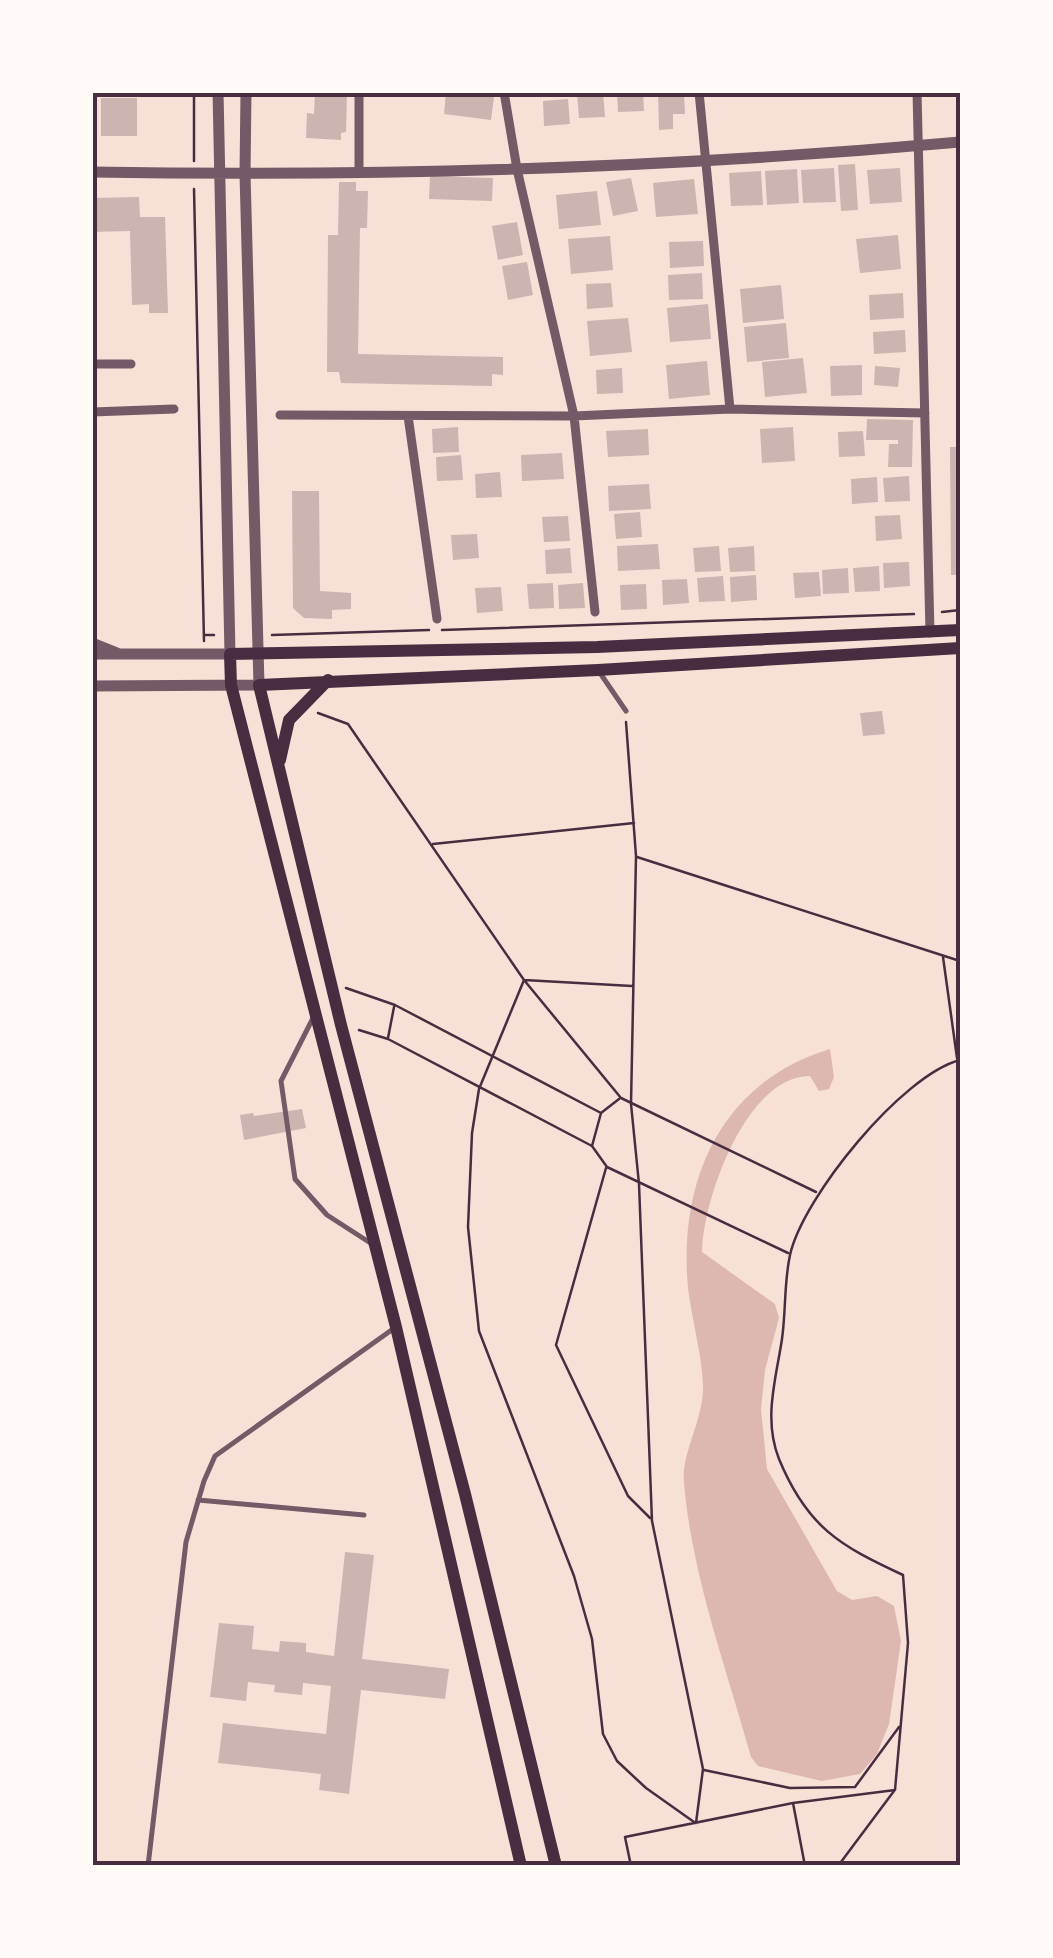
<svg xmlns="http://www.w3.org/2000/svg" width="1053" height="1958" font-family="Barlow,sans-serif">
<rect width="100%" height="100%" fill="#f7e1d7"/>
<path fill="#dcb8b0" d="M830,1049L834,1077L829,1089L819,1091L810,1076C746,1076 703,1199 702,1252L775,1304L779,1318L765,1370L761,1409L767,1469L837,1591L852,1600L877,1596L894,1606L901,1641L889,1724L877,1754L860,1774L822,1781L758,1766L751,1757C726,1667 692,1576 684,1483C681,1453 704,1419 703,1386C702,1354 692,1321 688,1288C678,1180 721,1082 830,1049Z"/>
<path fill="#ccb4b1" d="M315,92H347L346,132L341,133V140L306,138L307,113L314,114Z
M446,92L494,97L491,120L444,114Z
M603,92L605,117L579,118L577,93Z
M617,92H643L644,111L618,112Z
M658,92H684L685,114H673V129L659,130Z
M101,98H137V136H101Z
M568,99L570,124L544,126L543,101Z
M855,164L858,210L841,211L838,165Z
M834,168L836,202L803,203L801,170Z
M900,168L902,202L870,204L867,170Z
M797,169L799,203L767,205L765,171Z
M761,171L763,205L731,206L729,173Z
M430,176L493,178L492,201L429,199Z
M631,178L638,211L613,216L606,182Z
M694,179L698,214L656,217L653,183Z
M339,182H356V191H368L367,228H360L358,354L503,357V375L492,374V386L341,383L339,372H327L328,235H338Z
M597,191L601,225L559,229L556,195Z
M139,197L140,217H165L168,313H149V304L132,305L130,231L92,232V198Z
M517,222L523,255L498,260L492,226Z
M898,235L901,269L860,273L856,239Z
M610,236L613,270L571,274L568,239Z
M703,241L704,266L670,268L669,242Z
M527,262L533,295L508,300L502,266Z
M702,273L703,299L669,300L668,275Z
M611,283L613,307L587,309L586,284Z
M781,285L784,319L743,323L740,289Z
M903,293L904,318L870,320L869,295Z
M708,304L711,339L670,342L667,308Z
M628,318L632,352L590,356L587,321Z
M786,323L789,358L747,362L744,327Z
M905,330L906,352L874,354L873,332Z
M803,358L807,393L765,397L762,362Z
M707,361L710,395L669,399L666,365Z
M862,365V395L831,396L830,366Z
M875,366L900,368L898,387L874,385Z
M622,368L623,393L597,394L596,370Z
M867,419L913,420L912,467H888L889,444H898V440H866Z
M458,427L459,452L433,453L432,429Z
M793,427L795,461L762,463L760,429Z
M648,429L649,455L608,457L606,431Z
M863,431L865,456L839,457L838,432Z
M950,447H960V575H951Z
M562,453L564,479L522,481L521,455Z
M461,455L463,480L437,481L436,457Z
M500,472L502,497L476,498L475,474Z
M909,476L910,501L885,502L883,478Z
M877,477L878,502L852,504L851,479Z
M649,484L651,509L609,511L608,486Z
M292,491H319L320,591L351,593V609L332,610V619L304,618L293,608Z
M640,512L642,537L616,539L614,514Z
M900,515L902,539L876,541L875,516Z
M568,516L570,541L544,542L542,517Z
M477,534L479,558L453,560L451,535Z
M658,544L660,569L618,571L617,546Z
M719,546L721,571L695,572L693,548Z
M754,546L755,571L730,572L728,548Z
M570,548L572,573L546,574L545,550Z
M909,562L910,586L884,588L883,563Z
M879,566L880,591L855,592L853,568Z
M848,568L849,593L823,594L822,570Z
M819,572L821,596L795,598L793,573Z
M756,575L757,600L731,602L730,577Z
M723,576L725,601L699,602L697,578Z
M687,579L689,603L663,605L662,580Z
M553,583L554,608L529,609L527,584Z
M583,583L585,608L559,609L558,585Z
M646,584L647,609L621,610L620,585Z
M501,587L503,611L477,613L475,588Z
M882,711L885,734L863,736L860,713Z
M302,1109L306,1128L244,1140L240,1115L253,1113L254,1116Z
M345,1552L374,1555L362,1659L449,1669L445,1699L361,1690L349,1794L319,1790L321,1774L218,1763L223,1723L326,1734L331,1686L303,1683L302,1695L274,1692L275,1685L248,1682L246,1701L210,1697L219,1623L254,1626L252,1649L279,1652L280,1641L306,1643V1652L334,1656Z"/>
<g fill="none" stroke-linecap="round" stroke-linejoin="round">
<path stroke="#4a2c40" stroke-width="2.5" d="M194,161V92
M194,189L204,641
M942,612L960,610
M442,630L914,614
M204,635H214
M272,635L429,630
M318,713L348,724L524,980L621,1098L816,1192
M626,722L636,856L631,1104L639,1184L652,1521L703,1769L696,1823
M433,844L634,823
M637,857L960,961
M943,957L957,1058
M632,986L524,980L479,1089L472,1133L468,1227L479,1331L574,1576L592,1639L603,1734L617,1761L646,1788L694,1822
M346,988L395,1005L601,1113
M359,1030L388,1039L592,1146L607,1167L788,1253
M388,1038L394,1007
M592,1146L601,1113L619,1099
M606,1168L556,1345L628,1496L650,1518
M704,1770L790,1788L855,1787L899,1727
M793,1803L895,1790L908,1643L903,1575C840,1546 807,1527 779,1459C763,1419 776,1379 782,1339C786,1311 784,1282 790,1255C803,1197 902,1075 960,1060
M631,1866L625,1837L793,1803L805,1866
M838,1866L894,1791"/>
<path stroke="#755966" stroke-width="5" d="M600,673L626,711
M314,1016L281,1081L295,1179L327,1215L372,1244
M198,1500L364,1515
M148,1866L186,1542L204,1481L215,1456L393,1329"/>
<path stroke="#755966" stroke-width="9" d="M504,92L517,169L574,416L595,612
M699,92L730,409
M917,92L930,633
M359,172V92
M92,364H131
M92,412L174,409
M280,415L574,416L730,409L925,413
M408,416L437,619
M92,642L117,652"/>
<path stroke="#755966" stroke-width="11" d="M92,172C382,177 673,168 960,142
M92,654H230L218,92
M92,686L259,685L245,174L246,92"/>
<path stroke="#4a2c40" stroke-width="12" d="M280,760L289,720L328,680
M521,1866L396,1327L231,685L230,654L597,647L960,630
M556,1866L465,1494L341,1025L259,685L598,670L960,648"/>
</g>
<rect width="1053" height="1958" fill="none" stroke="#fffaf5" stroke-width="190"/>
<rect x="95" y="95" width="863" height="1768" fill="none" stroke="#4a2c40" stroke-width="4"/>
</svg>
